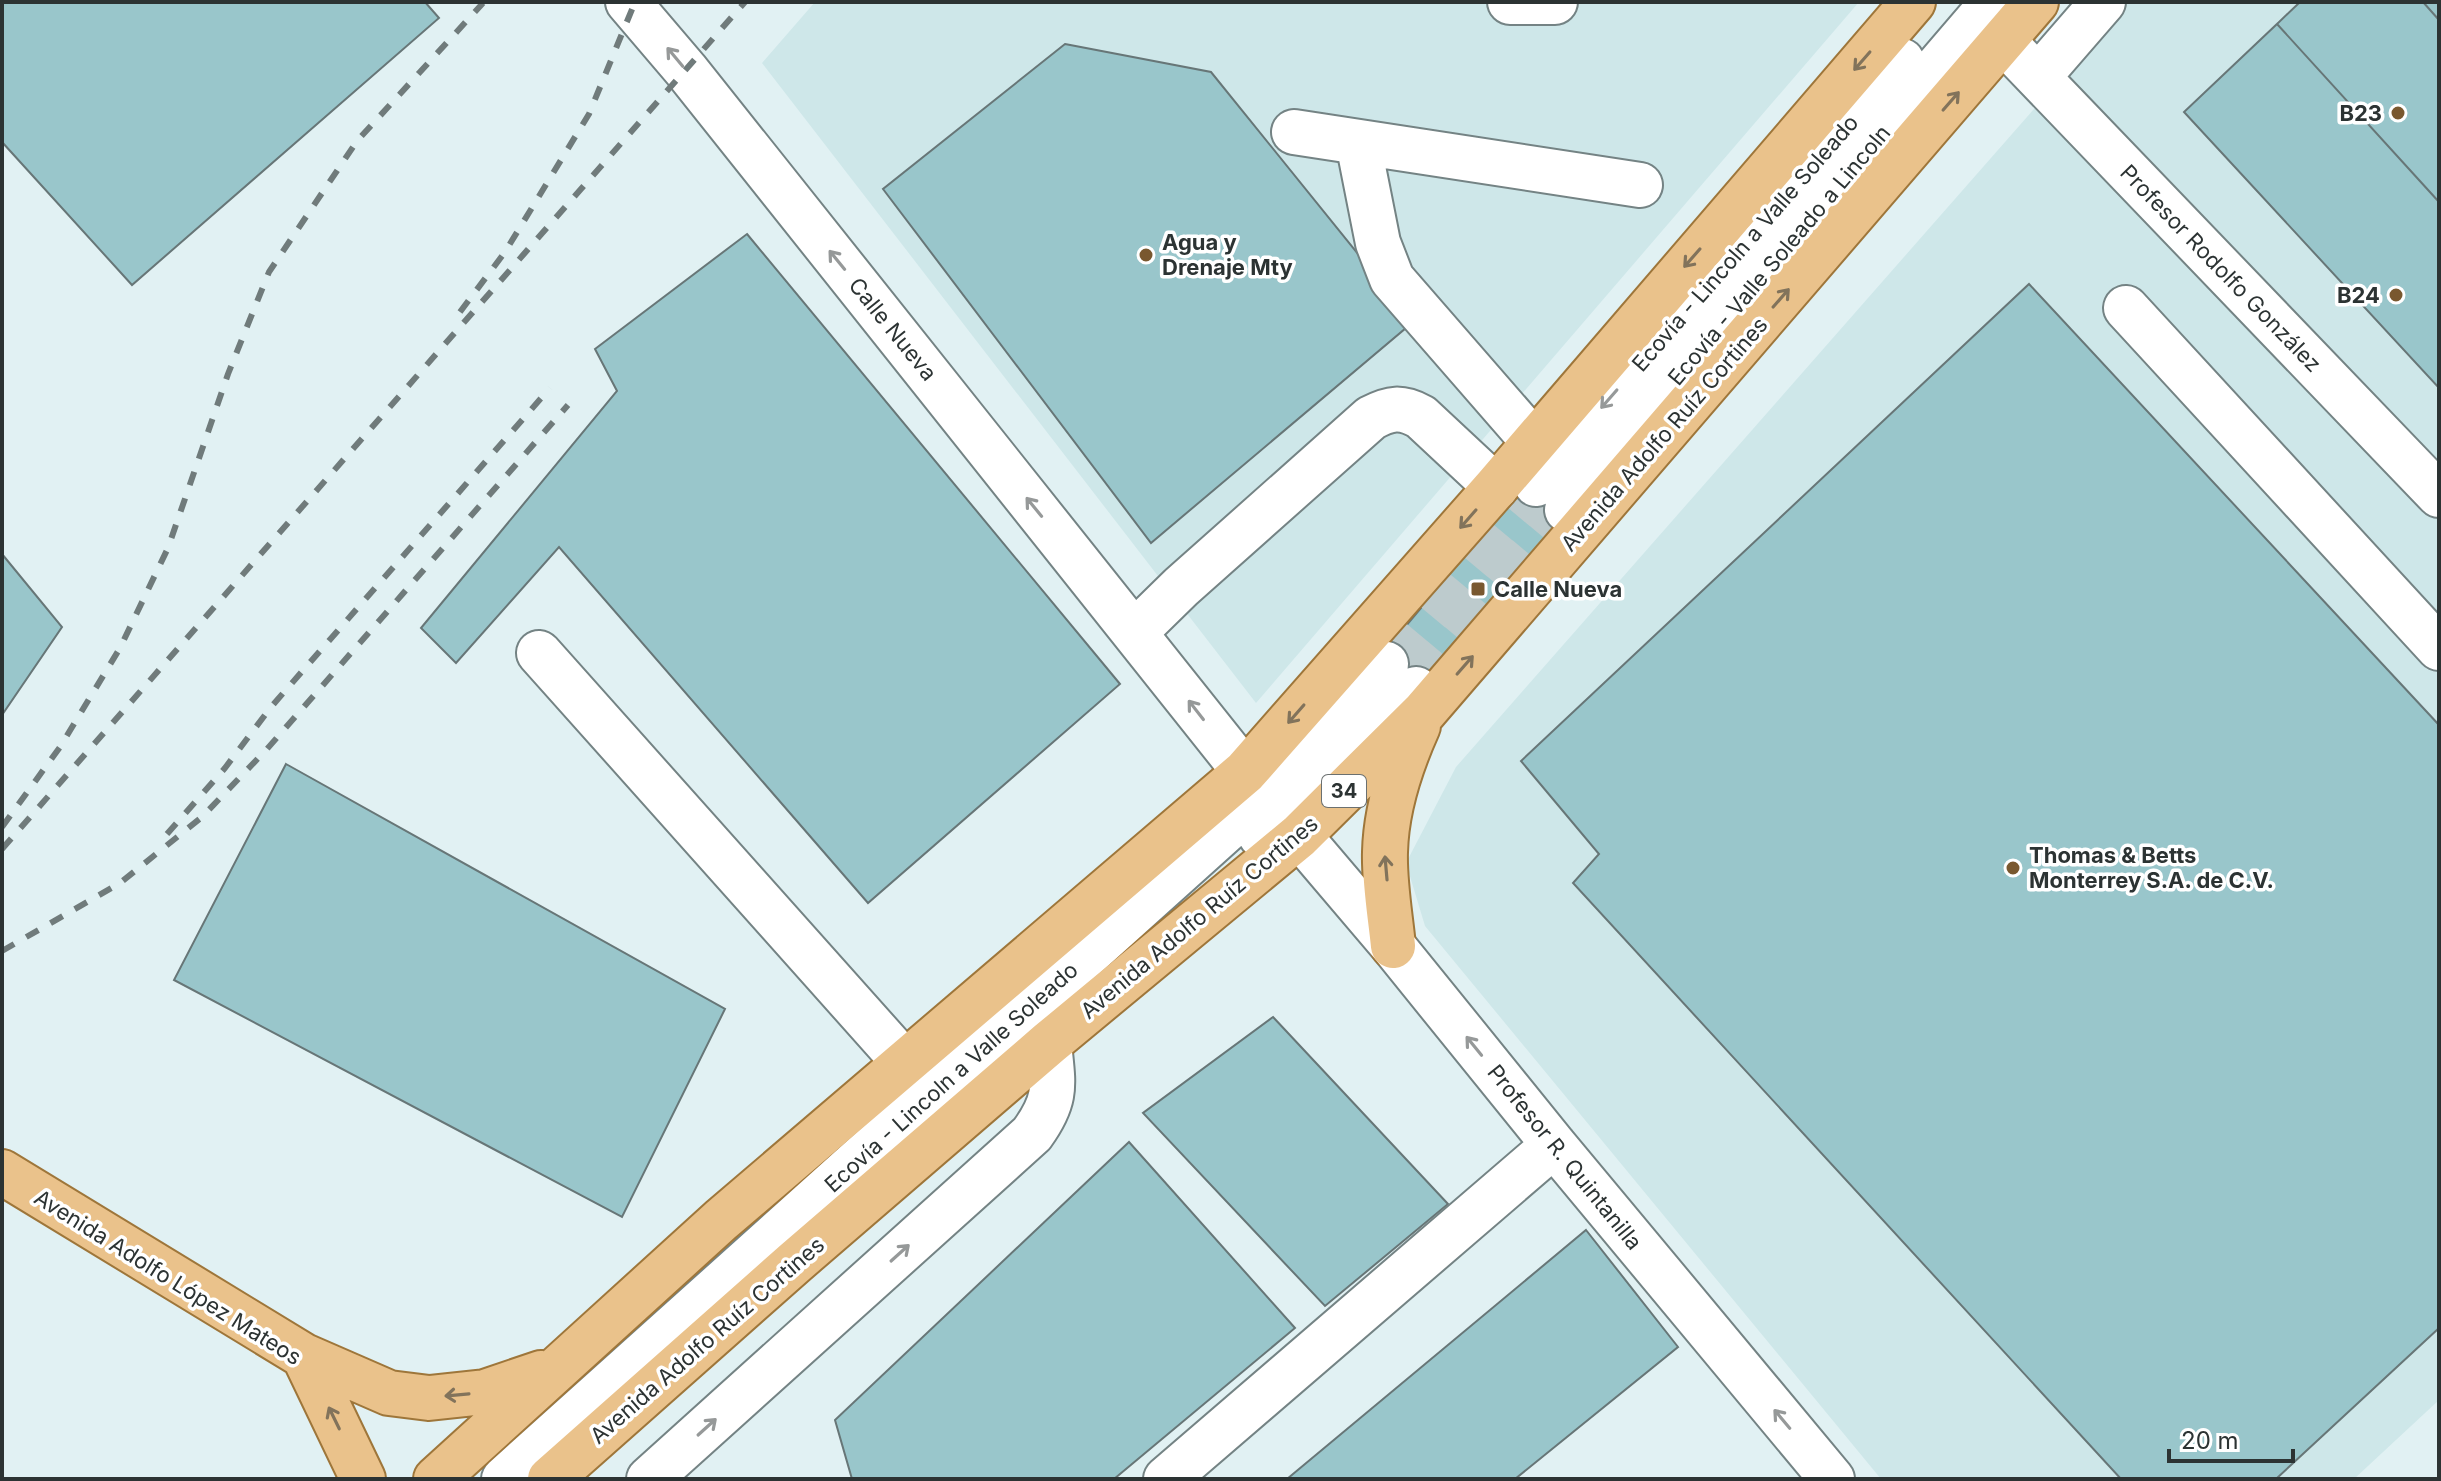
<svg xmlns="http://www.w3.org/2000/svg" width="2441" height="1481" font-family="Inter,sans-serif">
<rect width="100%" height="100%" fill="#e1f1f3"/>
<path fill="#cee7e9" d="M815,2H1859L1256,703L762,63Z
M2128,2H2439V1400L2354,1479H1881L1425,926L1406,863L1456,767Z"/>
<path fill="#99c6cb" stroke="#677677" stroke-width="2" d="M2,2H425L439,18L132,285L2,142Z
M2300,2H2423L2439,20V202L2277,24Z
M2423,2H2439V20Z
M2277,24L2439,202V388L2184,112Z
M1065,44L1211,72L1413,322L1151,543L883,189Z
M747,234L1120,684L868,903L559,547L456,663L421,628L617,391L595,349Z
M2029,284L2439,725V1328L2276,1479H2121L1573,883L1599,854L1521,761Z
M1530,478L1578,519L1426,698L1379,658Z
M2,554L62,627L2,715Z
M286,764L725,1009L622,1217L174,980Z
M1273,1017L1448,1204L1325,1306L1143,1113Z
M1129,1142L1295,1328L1114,1479H852L835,1420Z
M1586,1230L1678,1347L1515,1479H1287Z"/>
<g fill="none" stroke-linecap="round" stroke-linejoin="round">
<path stroke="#bdcbcd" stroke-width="44" stroke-dasharray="44 22" stroke-linecap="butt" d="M1386,664L1536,484
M1416,689L1567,510"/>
<g stroke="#748384" stroke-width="48">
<path id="minor" d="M628,2L686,70L1245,772L1393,946L1554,1145L1832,1479
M1510,2H1555
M2003,41L2439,495
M2038,77L2103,2
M1294,132L1640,185
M1358,142L1378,243L1392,279L1533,441
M2126,308L2439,648
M1536,484L1902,61
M1567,510L1740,297L1993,2
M1135,632L1181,587L1371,418C1390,408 1401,406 1421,417L1496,487
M539,653L905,1063
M1261,836L1284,818L1416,689
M504,1479L1265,795L1386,664
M649,1479L1032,1134C1058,1098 1053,1085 1049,1043
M1166,1479L1554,1145"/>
</g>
<g stroke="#9e763a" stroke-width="48">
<path id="major" d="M1393,946C1390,915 1384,883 1385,852C1386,808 1400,766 1418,726
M2,1172L304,1356L389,1393L429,1398L485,1392L541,1373
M304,1356L363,1479
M436,1479L721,1220L1245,772L1496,487L1913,2
M550,1479L795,1262L1049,1043L1299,836L1424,712L2036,2"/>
</g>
<use href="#minor" stroke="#fff" stroke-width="44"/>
<use href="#major" stroke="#eac28b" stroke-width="44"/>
<path stroke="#707b7b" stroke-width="6" stroke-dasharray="14 14" stroke-linecap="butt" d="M460,312L505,252L589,114L635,2
M2,827L60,747L120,648L168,548L228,374L269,272L357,141L483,3
M167,834L225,768L271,707L550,388
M2,849L745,2
M2,951L120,883L202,817L267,749L568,405"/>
</g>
<defs><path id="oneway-shaft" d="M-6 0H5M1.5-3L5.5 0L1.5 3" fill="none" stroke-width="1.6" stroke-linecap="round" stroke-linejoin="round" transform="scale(2)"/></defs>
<g stroke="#969999">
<use href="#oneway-shaft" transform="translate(675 57) rotate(-130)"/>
<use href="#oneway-shaft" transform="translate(837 260) rotate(-129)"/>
<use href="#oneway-shaft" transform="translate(1609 399) rotate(131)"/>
<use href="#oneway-shaft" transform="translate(1034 507) rotate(-129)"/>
<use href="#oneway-shaft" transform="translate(1196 710) rotate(-128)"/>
<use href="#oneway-shaft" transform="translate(1474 1046) rotate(-129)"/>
<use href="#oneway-shaft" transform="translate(900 1253) rotate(-42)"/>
<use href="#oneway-shaft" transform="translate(1782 1419) rotate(-130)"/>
<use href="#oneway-shaft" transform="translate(707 1427) rotate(-42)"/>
</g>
<g stroke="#82735b">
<use href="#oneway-shaft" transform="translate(1862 61) rotate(131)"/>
<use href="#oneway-shaft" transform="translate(1951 101) rotate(-49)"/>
<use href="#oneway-shaft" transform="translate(1692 258) rotate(131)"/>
<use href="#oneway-shaft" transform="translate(1781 298) rotate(-49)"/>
<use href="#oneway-shaft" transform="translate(1468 519) rotate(131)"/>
<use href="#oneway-shaft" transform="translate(1465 665) rotate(-49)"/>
<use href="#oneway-shaft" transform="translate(1296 714) rotate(131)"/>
<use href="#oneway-shaft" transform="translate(1386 868) rotate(-95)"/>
<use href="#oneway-shaft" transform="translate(457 1395) rotate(175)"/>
<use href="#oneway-shaft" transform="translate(334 1418) rotate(-116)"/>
</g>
<g fill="#79582f" stroke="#fff" stroke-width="3">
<circle cx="2398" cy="113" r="8"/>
<circle cx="1146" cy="255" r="8"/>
<circle cx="2396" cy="295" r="8"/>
<rect x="1470" y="581" width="16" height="16" rx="4"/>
<circle cx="2013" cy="868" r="8"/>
</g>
<g text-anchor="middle" stroke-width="7" stroke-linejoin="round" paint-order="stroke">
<rect fill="#fff" stroke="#6b7070" stroke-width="2" x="1322" y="775" width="44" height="32" rx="6"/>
<g font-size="20" font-weight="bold" fill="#2c3333">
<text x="1344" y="798">34</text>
</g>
<g font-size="22" font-weight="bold" fill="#2c3333" stroke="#fff" text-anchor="start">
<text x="2382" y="121" text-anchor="end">B23</text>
<text x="1162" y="250">Agua y<tspan x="1162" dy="25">Drenaje Mty</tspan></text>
<text x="2380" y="303" text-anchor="end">B24</text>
<text x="1494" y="597">Calle Nueva</text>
<text x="2029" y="863">Thomas &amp; Betts<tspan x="2029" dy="25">Monterrey S.A. de C.V.</tspan></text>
</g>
<g font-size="22" fill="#2c3333" stroke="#fff">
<text transform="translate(1745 243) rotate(-49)" y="8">Ecovía - Lincoln a Valle Soleado</text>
<text transform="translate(1779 255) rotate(-50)" y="8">Ecovía - Valle Soleado a Lincoln</text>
<text transform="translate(2221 268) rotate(46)" y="8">Profesor Rodolfo González</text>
<text transform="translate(893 329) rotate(51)" y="8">Calle Nueva</text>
<text transform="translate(1664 434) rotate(-49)" y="8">Avenida Adolfo Ruíz Cortines</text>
<text transform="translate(1199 917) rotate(-40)" y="8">Avenida Adolfo Ruíz Cortines</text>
<text transform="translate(951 1077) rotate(-42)" y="8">Ecovía - Lincoln a Valle Soleado</text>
<text transform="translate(1565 1157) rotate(51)" y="8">Profesor R. Quintanilla</text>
<text transform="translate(168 1277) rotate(32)" y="8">Avenida Adolfo López Mateos</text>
<text transform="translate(707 1340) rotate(-41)" y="8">Avenida Adolfo Ruíz Cortines</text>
</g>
</g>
<rect width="2441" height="1481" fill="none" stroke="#2c3333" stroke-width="8"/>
<path d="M2169 1449v12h124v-12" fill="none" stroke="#2c3333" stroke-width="4"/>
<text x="2181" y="1449" font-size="24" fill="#2c3333" stroke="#ffffff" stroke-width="6" paint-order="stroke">20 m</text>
</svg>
